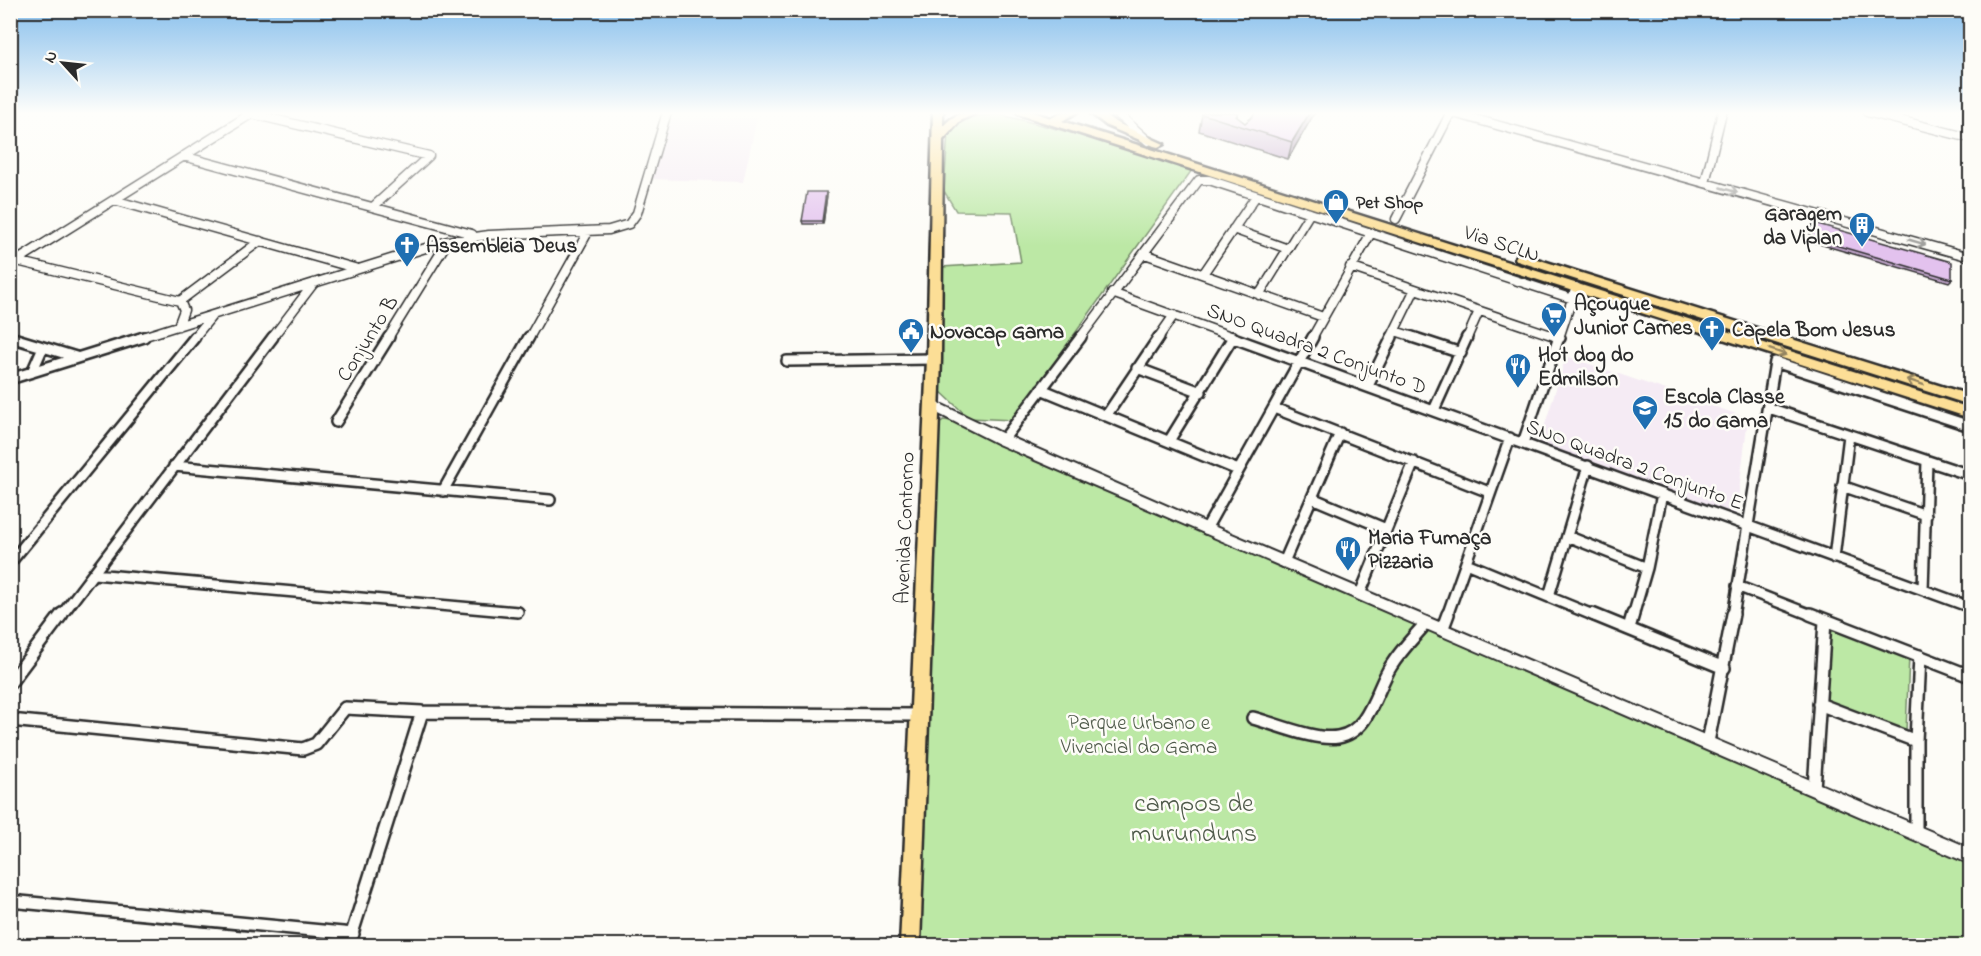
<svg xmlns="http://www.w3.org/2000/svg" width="1981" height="956" font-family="'Indie Flower',sans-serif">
<rect width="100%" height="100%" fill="#fdfcf7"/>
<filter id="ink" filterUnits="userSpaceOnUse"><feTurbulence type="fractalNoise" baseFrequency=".0167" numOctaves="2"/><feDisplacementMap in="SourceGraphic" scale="12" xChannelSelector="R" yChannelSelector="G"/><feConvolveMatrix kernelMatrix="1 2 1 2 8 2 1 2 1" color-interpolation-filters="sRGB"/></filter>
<g filter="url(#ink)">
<path fill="#f5ebf4" d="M757,118L743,182L651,179L669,120Z
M1566,356L1748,418L1736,515L1539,444Z"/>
<path fill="#bce8a5" stroke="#748a68" stroke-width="1.5" d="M998,114L1072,133L1192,170L1013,420L969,418L939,390L942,267L1021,262L1012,212L956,211L944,191L948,132L963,118Z
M943,420L953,421L1008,448L1970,863V945L920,946L937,427Z
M1828,626L1909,655L1906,732L1822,700Z"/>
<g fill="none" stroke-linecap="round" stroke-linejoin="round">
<g stroke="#2b2b2b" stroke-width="11">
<path id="street-far2" d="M1116,112L1148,141
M1450,112L1970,257
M1867,112L1970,138
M252,114L429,156L374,206
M183,156L472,234
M1705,183L1722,112
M114,200L358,269
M1396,219L1451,112
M1233,229L1288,249
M1145,254L1323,317
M17,261L180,301
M10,265L254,112
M1350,267L1560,338
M1203,274L1256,196
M1112,293L1236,338
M1259,295L1310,213
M180,301L260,241
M178,326L184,310L180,301
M1395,331L1417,338
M10,337L14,338
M139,338L448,241L489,235L609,230L629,224L637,213L667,112
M194,338L212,316
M272,338L314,283
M388,338L448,241
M529,338L588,232
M1080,338L1199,180H1209L1573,299
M1158,338L1174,315
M1312,338L1371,233
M1391,338L1415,289
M1467,338L1479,311
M1559,338L1576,287"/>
</g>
<g stroke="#2b2b2b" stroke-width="14">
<path id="street-far1" d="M10,337L76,357
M1231,337L1970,607
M1412,337L1461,353
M1556,337L1560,338
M787,361L934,359
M1137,368L1201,392
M32,372L43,347
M10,379L144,337
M1368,386L1392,337
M1041,389L1238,470
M1274,408L1489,492
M1769,408L1970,475
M1434,410L1467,337
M1106,416L1159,337
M336,422L389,337
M1003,440L1081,337
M1169,441L1233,337
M1523,443L1559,337
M174,466L550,500
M1842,486L1926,515
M443,491L529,337
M1312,498L1386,529
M1206,529L1313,337
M1567,536L1647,568
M1834,558L1849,435
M1284,562L1340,433
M10,563L195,337
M1466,563L1595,616
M94,574L518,612
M1737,586L1814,616
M1923,590L1927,461
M1360,594L1414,462
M1549,596L1588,466
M61,616L273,337
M1447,616L1510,438
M1633,616L1647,568L1662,494
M1733,616L1775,362L1970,426"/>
</g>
<g stroke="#2b2b2b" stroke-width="16">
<path id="street" d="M1592,614L1724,668
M1810,614L1970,676
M1629,628L1633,614
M1442,630L1448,614
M10,683L62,614
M1819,704L1916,741
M1253,718C1276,724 1315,741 1338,737C1370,732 1376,689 1391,666C1401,650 1414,637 1426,623
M10,720L303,749L316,744L345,708L422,712L920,715
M1708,742L1733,614
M1814,789L1825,621
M1916,833V741L1920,656
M10,901L353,934
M348,946L422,712"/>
</g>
<g stroke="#2b2b2b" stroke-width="4">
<path id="secondary" d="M932,400L1008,436L1211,525L1970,848V864L998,444L927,408L926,405Z"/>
</g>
<g stroke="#2b2b2b" stroke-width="5">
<path id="primary" d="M933,112H943V126C954,114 963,112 978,112L960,121L943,140L941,359L920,946H900L927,359Z
M1017,112H1033L1051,118L1064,112H1077L1062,121L1970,408V418L1018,114Z
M1089,112H1101L1115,122L1164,144L1158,147L1154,146L1107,126Z
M1521,254L1970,395V405L1517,261L1515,258L1517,255Z"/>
</g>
<use href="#street-far2" stroke="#fdfcf7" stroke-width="8"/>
<use href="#street-far1" stroke="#fdfcf7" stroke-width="9"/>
<use href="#street" stroke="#fdfcf7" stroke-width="11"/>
<use href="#secondary" fill="#fdfcf7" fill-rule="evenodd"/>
<use href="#primary" fill="#fcde96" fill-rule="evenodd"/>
</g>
<path fill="#c3a7cd" stroke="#2b2b2b" stroke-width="1.5" d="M1256,112H1315L1288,159L1199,131L1202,114L1238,113L1237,117L1245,123L1252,117Z
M827,195L823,224H803L802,221Z
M1814,223L1952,279L1949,282L1809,241L1812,226Z"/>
<path fill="#9f88a7" stroke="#2b2b2b" stroke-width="1.5" d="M1310,112H1315L1288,159L1292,142Z
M826,192L827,195L823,224L822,221Z"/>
<path fill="#e3c2ee" stroke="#2b2b2b" stroke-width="1.5" d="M1203,112H1233L1238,113L1236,116L1245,123L1252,117L1256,112H1310L1292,142L1202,114Z
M807,192H826L822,221H802Z
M1814,223L1952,262V279L1811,238Z"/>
<defs><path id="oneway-shaft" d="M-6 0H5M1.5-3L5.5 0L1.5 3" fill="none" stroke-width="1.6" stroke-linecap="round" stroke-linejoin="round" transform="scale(1.5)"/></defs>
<g stroke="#9e9e9b">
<use href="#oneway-shaft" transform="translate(1729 190) rotate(16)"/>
<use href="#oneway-shaft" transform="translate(1917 242) rotate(16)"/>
</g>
<g stroke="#948460">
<use href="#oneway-shaft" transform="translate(1778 352) rotate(18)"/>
<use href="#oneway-shaft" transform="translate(1915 382) rotate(-162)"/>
</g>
</g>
<linearGradient id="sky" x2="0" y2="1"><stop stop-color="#85beec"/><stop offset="0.46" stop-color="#fefefb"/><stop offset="1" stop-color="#fefefb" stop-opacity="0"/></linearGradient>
<rect width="1981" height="246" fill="url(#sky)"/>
<defs>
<g id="shop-pin" transform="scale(1.35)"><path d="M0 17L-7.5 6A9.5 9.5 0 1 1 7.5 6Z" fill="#1f6fb2" stroke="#fdfcf7"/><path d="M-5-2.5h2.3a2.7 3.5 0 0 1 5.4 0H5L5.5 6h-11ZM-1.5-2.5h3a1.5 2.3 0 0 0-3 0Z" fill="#fff"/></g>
<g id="building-pin" transform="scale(1.35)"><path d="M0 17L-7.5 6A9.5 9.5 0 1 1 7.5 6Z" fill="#1f6fb2" stroke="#fdfcf7"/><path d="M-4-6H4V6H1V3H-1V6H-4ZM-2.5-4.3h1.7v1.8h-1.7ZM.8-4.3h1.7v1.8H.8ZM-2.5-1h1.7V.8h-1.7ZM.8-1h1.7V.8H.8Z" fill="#fff"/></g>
<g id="church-pin" transform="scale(1.35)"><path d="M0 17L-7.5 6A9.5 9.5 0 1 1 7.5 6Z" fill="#1f6fb2" stroke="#fdfcf7"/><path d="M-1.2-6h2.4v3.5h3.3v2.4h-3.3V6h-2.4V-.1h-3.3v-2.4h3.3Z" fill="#fff"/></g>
<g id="supermarket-pin" transform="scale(1.35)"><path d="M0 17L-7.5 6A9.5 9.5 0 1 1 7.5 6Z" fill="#1f6fb2" stroke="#fdfcf7"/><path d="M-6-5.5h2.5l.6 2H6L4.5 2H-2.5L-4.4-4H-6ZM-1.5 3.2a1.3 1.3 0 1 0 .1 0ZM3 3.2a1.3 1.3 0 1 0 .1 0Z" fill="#fff"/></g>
<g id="civic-pin" transform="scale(1.35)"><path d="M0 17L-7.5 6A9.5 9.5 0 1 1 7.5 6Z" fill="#1f6fb2" stroke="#fdfcf7"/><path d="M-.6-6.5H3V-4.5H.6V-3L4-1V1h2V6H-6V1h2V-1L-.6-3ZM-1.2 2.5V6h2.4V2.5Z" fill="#fff"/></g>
<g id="restaurant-pin" transform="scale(1.35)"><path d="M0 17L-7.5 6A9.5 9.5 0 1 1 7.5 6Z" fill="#1f6fb2" stroke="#fdfcf7"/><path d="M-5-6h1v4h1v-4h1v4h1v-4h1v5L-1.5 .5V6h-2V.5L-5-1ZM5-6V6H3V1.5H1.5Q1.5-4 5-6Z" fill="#fff"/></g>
<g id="school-pin" transform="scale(1.35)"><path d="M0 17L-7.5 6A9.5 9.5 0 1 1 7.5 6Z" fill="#1f6fb2" stroke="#fdfcf7"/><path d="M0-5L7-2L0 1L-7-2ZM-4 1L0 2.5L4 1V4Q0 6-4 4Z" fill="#fff"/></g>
</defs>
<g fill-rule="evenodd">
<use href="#shop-pin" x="1336" y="202"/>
<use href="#building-pin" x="1862" y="225"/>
<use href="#church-pin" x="407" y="245"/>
<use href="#supermarket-pin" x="1554" y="315"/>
<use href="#church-pin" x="1712" y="329"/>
<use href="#civic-pin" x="911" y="331"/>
<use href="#restaurant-pin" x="1518" y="366"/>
<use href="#school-pin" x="1645" y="408"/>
<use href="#restaurant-pin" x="1348" y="549"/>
</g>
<g text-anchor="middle" stroke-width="5" stroke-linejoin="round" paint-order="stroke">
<g font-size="18" font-weight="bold" fill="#2b2b2b" stroke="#fdfcf7" text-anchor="start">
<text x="1356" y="208">Pet Shop</text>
</g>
<g font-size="21" font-weight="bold" fill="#2b2b2b" stroke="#fdfcf7" text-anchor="start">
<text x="1842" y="220" text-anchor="end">Garagem<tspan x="1842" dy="24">da Viplan</tspan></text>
<text x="426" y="252">Assembleia Deus</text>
<text x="1574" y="310">Açougue<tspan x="1574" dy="24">Junior Carnes</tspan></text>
<text x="1732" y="336">Capela Bom Jesus</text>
<text x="930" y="338">Novacap Gama</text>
<text x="1538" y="361">Hot dog do<tspan x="1538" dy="24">Edmilson</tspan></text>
<text x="1664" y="403">Escola Classe<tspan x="1664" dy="24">15 do Gama</tspan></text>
<text x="1368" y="544">Maria Fumaça<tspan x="1368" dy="24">Pizzaria</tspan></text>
</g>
<g font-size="21" fill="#2b2b2b" stroke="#fdfcf7">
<text transform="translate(1502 243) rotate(18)" y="7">Via SCLN</text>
<text transform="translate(367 338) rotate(-58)" y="7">Conjunto B</text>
<text transform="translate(1317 348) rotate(20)" y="7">SNO Quadra 2 Conjunto D</text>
<text transform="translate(1635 464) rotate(20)" y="7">SNO Quadra 2 Conjunto E</text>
<text transform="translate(904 528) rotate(-88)" y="7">Avenida Contorno</text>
</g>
<g font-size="21" fill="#4f5a4a" stroke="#fdfcf7">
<text x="1139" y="729">Parque Urbano e<tspan x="1139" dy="24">Vivencial do Gama</tspan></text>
</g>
<g font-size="26" fill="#4f5a4a" stroke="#fdfcf7">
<text x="1194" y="811">campos de<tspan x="1194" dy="30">murunduns</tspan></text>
</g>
</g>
<rect width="1981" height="956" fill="none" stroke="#fdfcf7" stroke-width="36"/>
<rect x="18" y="18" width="1945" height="920" fill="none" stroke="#2b2b2b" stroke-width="2" filter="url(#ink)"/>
<g transform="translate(63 63) rotate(297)" stroke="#fdfcf7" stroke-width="4.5" paint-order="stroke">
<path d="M0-4.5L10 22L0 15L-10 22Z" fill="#2b2b2b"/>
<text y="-9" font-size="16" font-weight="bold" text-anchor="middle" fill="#2b2b2b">N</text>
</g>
</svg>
